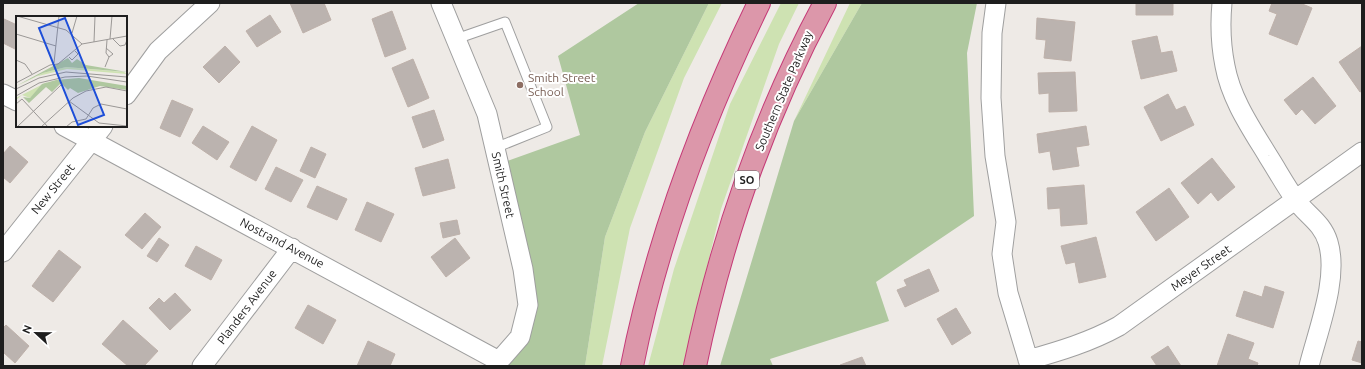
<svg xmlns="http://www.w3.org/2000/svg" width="1365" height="369" font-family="Ubuntu,sans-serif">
<rect width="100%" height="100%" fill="#eeeae6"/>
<path fill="#cee2b2" d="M709,3H722L684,78L630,228L602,366H585L605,237L645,132Z
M781,3H799L779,44L721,209L683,366H648L674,269L730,104Z
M850,3H862L794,121Z"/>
<path fill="#afc89f" d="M639,3H709L645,132L605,237L585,366H500L528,305L499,164L580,135L558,56Z
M862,3H977L967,53L974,216L876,282L889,321L770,359L773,366H720L794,121Z"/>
<path fill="#bbb3af" stroke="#beb1aa" d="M290,3H324L331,20L303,33Z
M1136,3H1173V15H1136Z
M1272,3H1300L1312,8L1297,45L1269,34L1277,14L1269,11Z
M392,11L406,49L385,57L372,19Z
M270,15L281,32L257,47L246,31Z
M1037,18L1075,22L1071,61L1044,58L1046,40L1036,39Z
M4,19L17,25V50L3,43Z
M1157,36L1161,53L1172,51L1177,71L1141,79L1132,41Z
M225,46L240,62L219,83L203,67Z
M1362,46V91L1360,92L1339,62Z
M413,59L429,98L408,107L392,68Z
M1075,72L1077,111L1049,112V93L1039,94L1038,73Z
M1313,77L1336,106L1315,124L1302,109L1296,115L1284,100Z
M1168,94L1176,110L1185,106L1194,125L1161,141L1144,107Z
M172,100L193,109L180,137L160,128Z
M434,110L444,140L423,148L412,117Z
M203,126L229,142L217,160L192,143Z
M252,126L277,140L256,181L230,167Z
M1086,126L1089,145L1076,147L1079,166L1053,170L1050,151L1039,153L1037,134Z
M10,146L28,162L10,183L3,177V154Z
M311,147L326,154L315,178L300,171Z
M1212,158L1235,187L1218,201L1211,192L1198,204L1181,183Z
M448,159L455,188L423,196L415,168Z
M276,167L303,180L291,202L265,189Z
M1084,185L1087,224L1061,226L1060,208L1048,209L1047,188Z
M317,186L347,199L337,220L307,207Z
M1169,188L1189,217L1156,241L1136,212Z
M367,202L394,214L381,242L355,230Z
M145,213L161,227L142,249L125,235Z
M457,220L460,234L443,238L440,223Z
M1096,237L1106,277L1079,283L1075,262L1066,264L1061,246Z
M159,238L169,245L157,262L147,256Z
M455,238L470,258L446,277L431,257Z
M196,246L222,260L211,280L185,266Z
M59,250L81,267L53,302L32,286Z
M929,269L939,291L905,307L897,290L907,286L904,280Z
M1265,286L1284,292L1273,328L1236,316L1244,291L1262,297Z
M175,293L191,310L170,330L149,308L159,298L164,303Z
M308,305L336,320L323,344L295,328Z
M956,308L971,333L952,345L937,319Z
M123,320L158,351L144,366H128L102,344Z
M6,325L29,346L15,363L3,352V328Z
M1228,334L1254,343L1248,359L1258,363L1257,366H1217Z
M368,341L395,354L390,366H357Z
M1358,341L1362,342V363L1352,360Z
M1168,346L1181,366H1157L1151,357Z
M862,357L866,366H840V365Z"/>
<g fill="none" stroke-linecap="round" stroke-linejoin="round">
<g stroke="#9f9f9f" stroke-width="11">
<path id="service" d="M456,39L505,22L547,127L495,148"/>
</g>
<g stroke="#9f9f9f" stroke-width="21">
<path id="minor" d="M441,3L487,114L523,269L528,305L520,337L499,361V366
M996,3L992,33L991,98L995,156L1006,222L1002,254L1008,293L1030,366
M1222,3C1220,24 1221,46 1225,66C1231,99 1251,128 1268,156C1277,170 1285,185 1295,199C1306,215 1322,222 1328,242C1339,278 1318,330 1309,366
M3,94L17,101
M126,95L158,51L210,3
M64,126L499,361
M3,252L103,126
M1028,360C1060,351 1090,342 1119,326L1362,152
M202,366L292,248"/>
</g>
<g stroke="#c53a77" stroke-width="24">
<path id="motorway" d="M632,366C657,240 703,118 759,3
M695,366C721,240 764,116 825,3"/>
</g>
<use href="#service" stroke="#fff" stroke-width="9"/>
<use href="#minor" stroke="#fff" stroke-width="19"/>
<use href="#motorway" stroke="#dc97aa" stroke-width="22"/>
</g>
<circle fill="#8d6e63" stroke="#fff" stroke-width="1.5" cx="520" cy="85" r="4"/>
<g text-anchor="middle" stroke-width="4" stroke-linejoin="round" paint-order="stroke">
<rect fill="#fff" stroke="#626262" stroke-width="1" x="735" y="171" width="24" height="18" rx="3"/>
<g font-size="11" font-weight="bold" fill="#1e1e1e">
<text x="747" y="184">SO</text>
</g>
<g font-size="12" fill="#785e54" stroke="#fff" text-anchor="start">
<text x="528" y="82">Smith Street<tspan x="528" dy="14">School</tspan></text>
</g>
<g font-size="12" fill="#1e1e1e" stroke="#fff">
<text transform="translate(784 91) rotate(-67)" y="4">Southern State Parkway</text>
<text transform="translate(503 185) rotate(77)" y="4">Smith Street</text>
<text transform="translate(53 189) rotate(-51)" y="4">New Street</text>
<text transform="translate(282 243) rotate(28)" y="4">Nostrand Avenue</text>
<text transform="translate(1201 268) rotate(-35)" y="4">Meyer Street</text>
<text transform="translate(247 307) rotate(-53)" y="4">Planders Avenue</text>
</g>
</g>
<g transform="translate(16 16)">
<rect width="111" height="111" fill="#eeeae6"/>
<path d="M50,51L108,56L111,58L51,53L18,61L0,71L27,57ZM31,66L14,82L6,79L0,84V82Z" fill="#cee2b2"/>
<path d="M52,42L56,47L61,43L70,49L111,56L50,51L27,57L0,70ZM63,62L111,70V74L84,70L62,77L54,72L52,74L45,67L36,76L30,71L13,87L7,81L14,82L26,68L40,64Z" fill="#afc89f"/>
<path fill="none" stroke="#9b9896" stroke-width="1" d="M1,0L50,14L66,28M56,17L61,0M0,18L40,30M94,23L96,0M97,23L104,30L109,29L111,24M78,26L79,0M90,32L97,38L93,41M53,41L56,44L62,38L59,35M0,44L9,48L16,58M38,47L43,0M89,51L93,41L90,37L91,24M0,67L34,49L42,48L66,28L111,20M0,73L23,62L50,56L111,61M0,80L23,67L49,61L71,60L111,66M53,85L83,107L111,110M0,88L6,83L32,111M1,111L45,69M25,111L57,82L70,75L90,71L111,75M50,111L56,106L70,103L77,92L85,88L111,93"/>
<path fill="#1d4ed8" fill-opacity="0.15" stroke="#1d4ed8" stroke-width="2" d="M49,2L88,99L62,109L23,12Z"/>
<rect width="111" height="111" fill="none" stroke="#1e1e1e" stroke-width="2"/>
</g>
<rect width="1365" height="369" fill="none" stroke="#1e1e1e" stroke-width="8"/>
<g transform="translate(36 333) rotate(292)" stroke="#ffffff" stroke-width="3" paint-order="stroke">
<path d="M0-3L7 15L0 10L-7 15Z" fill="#1e1e1e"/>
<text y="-6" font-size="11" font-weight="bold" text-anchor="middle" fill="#1e1e1e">N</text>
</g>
</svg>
